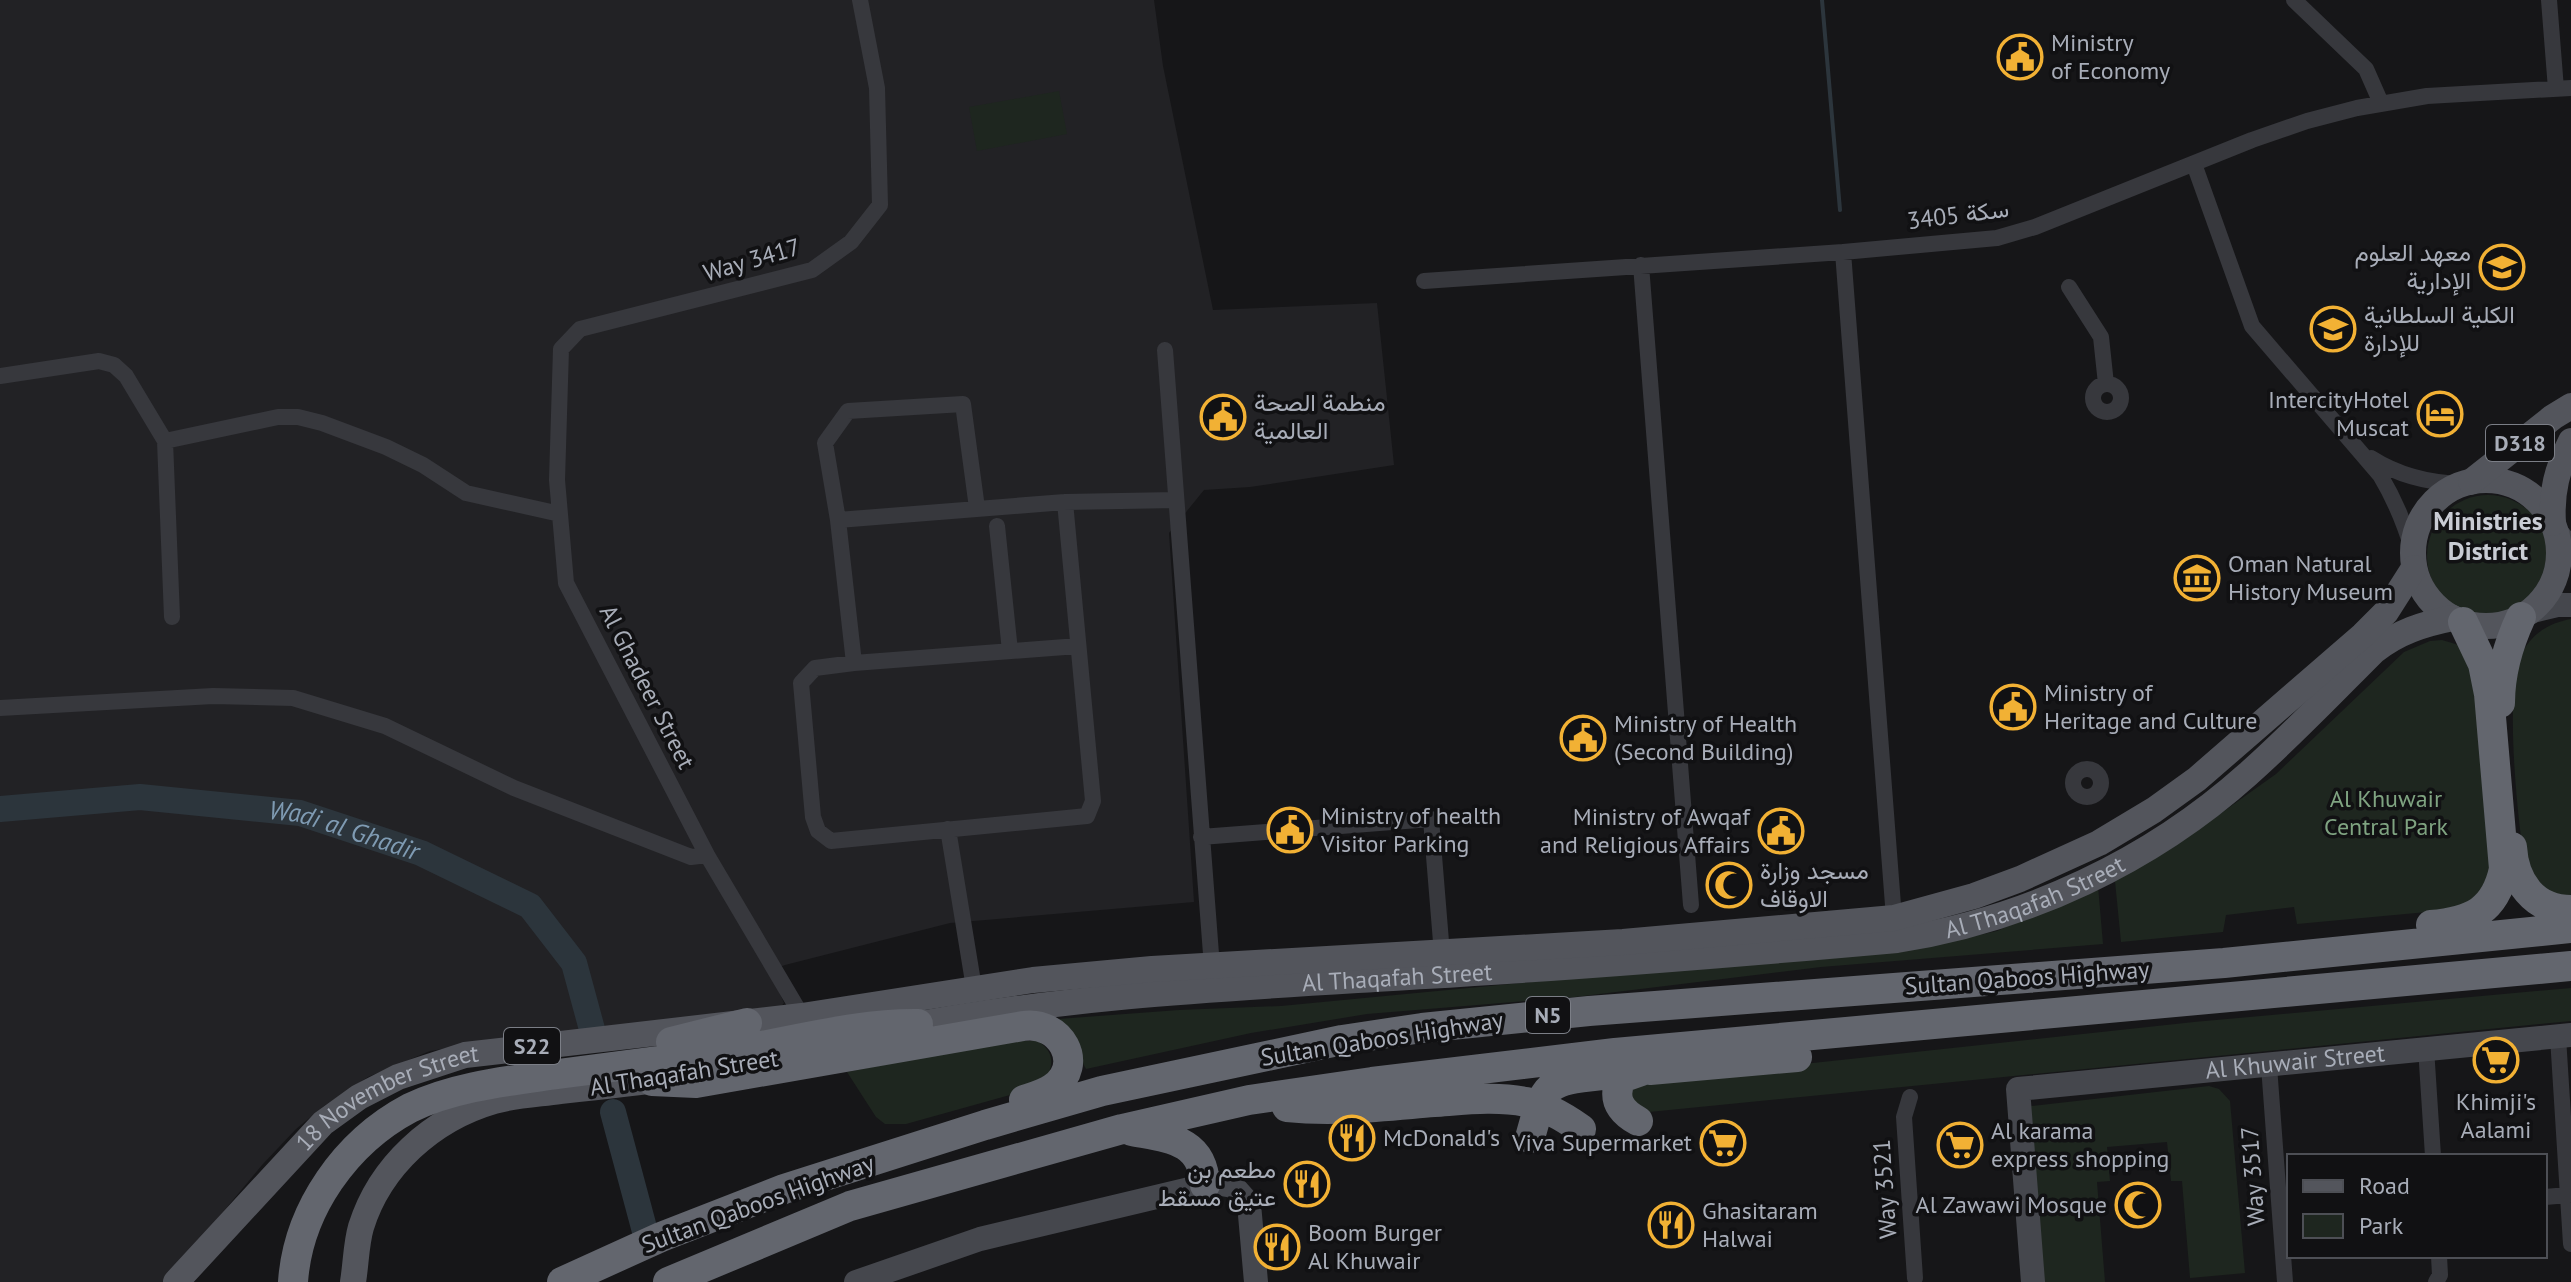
<svg xmlns="http://www.w3.org/2000/svg" width="2571" height="1282" font-family="'PT Sans',Vazirmatn,sans-serif">
<rect width="100%" height="100%" fill="#161618"/>
<path fill="#222225" d="M0,0H1154L1163,66L1213,310L1377,303L1394,465L1250,487L1204,490L1169,533L1194,902L950,923L785,965L770,970L784,1003L777,1011L492,1041L430,1051L368,1077L324,1106L296,1129L262,1165L165,1282H0Z"/>
<path fill="#1e261f" d="M1059,91L1067,134L977,151L969,107Z
M2427 556a61 61 0 1 1 122 0a61 61 0 1 1-122 0Z
M2571,619V901L2536,891C2531,874 2524,855 2521,837C2516,797 2506,694 2520,658C2529,635 2548,623 2571,619Z
M2442,640L2462,646L2476,666L2493,875L2481,902L2427,912L2297,924L2294,907L2226,915L2223,932L2121,942L2115,881L2175,846L2276,774L2404,652L2430,641Z
M2098,886L2103,944L1821,967L1575,997L1367,1014L1251,1033L1086,1069L1058,1019L1179,1010L1281,1006L1948,942L1997,931Z
M2571,988V1021L1639,1113L1626,1090L1636,1082L2194,1022Z
M1008,1041H1038C1057,1054 1053,1068 1042,1086L906,1124H885L876,1117L847,1072Z
M2209,1086L2219,1089L2230,1101L2245,1273L2190,1278L2182,1181H2171L2167,1142L2107,1147L2110,1181L2097,1182L2105,1282H2039L2031,1106Z"/>
<g fill="none" stroke-linecap="round" stroke-linejoin="round">
<path stroke="#2c353c" stroke-width="4" d="M1822,0L1840,210"/>
<g stroke="#2c353c" stroke-width="26">
<path id="s1" d="M0,809L140,797L300,813L421,853L530,906L574,963L593,1033"/>
<path d="M613,1112L647,1239"/>
</g>
<path stroke="#37383d" stroke-width="16" d="M2294,0L2366,69L2381,103
M2549,0L2556,89
M2194,164L2252,326L2380,475C2395,500 2405,524 2413,552
M1843,252L1894,918
M1641,265L1691,905
M1424,281L1843,252L1997,238L2035,227L2252,140L2307,121L2357,108L2427,96L2571,88
M2069,287L2101,337L2106,384
M1165,350L1212,967
M0,376L99,361L114,365L126,376L165,441L172,617
M2093 398a14 14 0 1 1 28 0a14 14 0 1 1-28 0Z
M165,441L278,417H298L322,423L386,447L423,465L466,493L560,514
M2371,458C2399,476 2429,483 2462,484
M1065,502L1093,801L1087,816L831,841L818,831L813,817L801,683L815,668L854,663L1078,646
M838,520L1065,502L1176,500
M997,526L1010,651
M854,663L838,520L825,443L848,411L963,404L977,508
M0,708L213,696L293,698L385,726L514,788L691,857L707,855
M2073 783a14 14 0 1 1 28 0a14 14 0 1 1-28 0Z
M948,829L974,988
M1201,837L1431,819L1442,954
M802,1016L707,855L566,583L557,480L561,349L580,329L812,270L851,242L880,205L877,88L860,0
M2558,1037L2571,1244
M2426,1048L2433,1156
M2269,1066L2285,1282
M1910,1097L1904,1117L1915,1278
M2545,1197L2568,1195
M2436,1282L2440,1275L2439,1256"/>
<g stroke="#45474d" stroke-width="24">
<path d="M2556,532L2571,550"/>
<path d="M2529,612L2557,605H2571"/>
<path d="M856,1282L980,1239L1215,1183L1233,1186L1249,1204L1256,1282"/>
<path id="s2" d="M2033,1282L2018,1089L2571,1035"/>
</g>
<g stroke="#53555c" stroke-width="26">
<circle cx="2486" cy="553" r="73"/>
<path d="M2471,482L2553,417L2571,406"/>
<path d="M2553,523C2551,492 2557,469 2571,441"/>
<path id="s3" d="M900,1028C1073,994 1249,987 1425,976C1582,967 1740,954 1897,940C2026,920 2151,861 2248,774C2292,735 2333,692 2374,651C2398,632 2423,624 2453,618"/>
<path id="s4" d="M176,1282L323,1123L359,1097L398,1077L465,1055L802,1016L1033,980L1152,969L1623,942L1894,918L1974,896L2020,879L2099,843L2154,810L2197,779L2363,635L2386,612L2414,568"/>
<path d="M353,1282C356,1264 356,1244 361,1227C380,1166 432,1119 494,1101C515,1095 538,1094 560,1091C597,1087 634,1083 670,1078"/>
</g>
<path stroke="#63666e" stroke-width="30" d="M2500,703C2500,672 2508,645 2521,617
M2512,847C2514,881 2533,910 2571,910
M2431,925C2472,921 2495,911 2504,869L2489,694L2483,664L2463,622
M671,1042L747,1023
M1650,1070L1797,1057
M652,1081L696,1083L1023,1026C1060,1020 1086,1064 1053,1088C1045,1094 1033,1097 1024,1100
M1287,1107C1336,1112 1385,1106 1434,1102C1464,1100 1496,1096 1526,1102C1546,1106 1564,1117 1581,1129
M1638,1121C1620,1111 1612,1099 1621,1078L1641,1071
M1132,1131C1168,1138 1203,1139 1205,1185
M1530,1138C1545,1082 1546,1081 1602,1075
M293,1282C298,1209 346,1142 410,1108C455,1086 509,1081 558,1074C612,1067 666,1060 720,1053C786,1044 852,1023 918,1024
M562,1282L661,1237L784,1189L985,1125L1102,1091L1342,1040L1422,1028L1589,1011L2224,963L2571,928
M668,1282L850,1206L1122,1129L1249,1100L1372,1082L1615,1053L2571,966"/>
</g>
<defs>
<g id="civic-ring" transform="scale(2.3)"><circle r="9.5" fill="#111113" stroke="#f2b134" stroke-width="1.5"/><path d="M-.6-6.5H3V-4.5H.6V-3L4-1V1h2V6H-6V1h2V-1L-.6-3ZM-1.2 2.5V6h2.4V2.5Z" fill="#f2b134"/></g>
<g id="school-ring" transform="scale(2.3)"><circle r="9.5" fill="#111113" stroke="#f2b134" stroke-width="1.5"/><path d="M0-5L7-2L0 1L-7-2ZM-4 1L0 2.5L4 1V4Q0 6-4 4Z" fill="#f2b134"/></g>
<g id="university-ring" transform="scale(2.3)"><circle r="9.5" fill="#111113" stroke="#f2b134" stroke-width="1.5"/><path d="M0-5L7-2L0 1L-7-2ZM-4 1L0 2.5L4 1V4Q0 6-4 4Z" fill="#f2b134"/></g>
<g id="hotel-ring" transform="scale(2.3)"><circle r="9.5" fill="#111113" stroke="#f2b134" stroke-width="1.5"/><path d="M-6-4.5h1.5V1H6V5H4.5V3h-9V5H-6ZM-4 0a1.8 1.8 0 1 1 3.6 0ZM.5 0V-2.5h3Q6-2.5 6 0Z" fill="#f2b134"/></g>
<g id="museum-ring" transform="scale(2.3)"><circle r="9.5" fill="#111113" stroke="#f2b134" stroke-width="1.5"/><path d="M0-6L6-3V-2H-6V-3ZM-5-1h2V3h-2ZM-1-1h2V3h-2ZM3-1h2V3H3ZM-6 4H6V6H-6Z" fill="#f2b134"/></g>
<g id="mosque-ring" transform="scale(2.3)"><circle r="9.5" fill="#111113" stroke="#f2b134" stroke-width="1.5"/><path d="M3.5-4.9A6 6 0 1 0 3.5 4.9A5 5 0 1 1 3.5-4.9Z" fill="#f2b134"/></g>
<g id="supermarket-ring" transform="scale(2.3)"><circle r="9.5" fill="#111113" stroke="#f2b134" stroke-width="1.5"/><path d="M-6-5.5h2.5l.6 2H6L4.5 2H-2.5L-4.4-4H-6ZM-1.5 3.2a1.3 1.3 0 1 0 .1 0ZM3 3.2a1.3 1.3 0 1 0 .1 0Z" fill="#f2b134"/></g>
<g id="restaurant-ring" transform="scale(2.3)"><circle r="9.5" fill="#111113" stroke="#f2b134" stroke-width="1.5"/><path d="M-5-6h1v4h1v-4h1v4h1v-4h1v5L-1.5 .5V6h-2V.5L-5-1ZM5-6V6H3V1.5H1.5Q1.5-4 5-6Z" fill="#f2b134"/></g>
</defs>
<g fill-rule="evenodd">
<use href="#civic-ring" x="2020" y="57"/>
<use href="#school-ring" x="2502" y="267"/>
<use href="#university-ring" x="2333" y="329"/>
<use href="#hotel-ring" x="2440" y="414"/>
<use href="#civic-ring" x="1223" y="417"/>
<use href="#museum-ring" x="2197" y="578"/>
<use href="#civic-ring" x="2013" y="707"/>
<use href="#civic-ring" x="1583" y="738"/>
<use href="#civic-ring" x="1290" y="830"/>
<use href="#civic-ring" x="1781" y="831"/>
<use href="#mosque-ring" x="1729" y="885"/>
<use href="#supermarket-ring" x="2496" y="1060"/>
<use href="#restaurant-ring" x="1352" y="1138"/>
<use href="#supermarket-ring" x="1723" y="1143"/>
<use href="#supermarket-ring" x="1960" y="1145"/>
<use href="#restaurant-ring" x="1307" y="1184"/>
<use href="#mosque-ring" x="2138" y="1205"/>
<use href="#restaurant-ring" x="1671" y="1225"/>
<use href="#restaurant-ring" x="1277" y="1247"/>
</g>
<g text-anchor="middle" stroke-width="7" stroke-linejoin="round" paint-order="stroke">
<g fill="#111113" stroke="#7b7e86" stroke-width="2">
<rect x="2486" y="425" width="68" height="36" rx="6"/>
<rect x="1526" y="997" width="44" height="36" rx="6"/>
<rect x="504" y="1028" width="56" height="36" rx="6"/>
</g>
<g font-size="22" font-weight="bold" fill="#a8adb8">
<text x="2520" y="451">D318</text>
<text x="1548" y="1023">N5</text>
<text x="532" y="1054">S22</text>
</g>
<g font-size="24" fill="#a8adb8" stroke="#111113" text-anchor="start">
<text x="2051" y="51">Ministry<tspan x="2051" dy="28">of Economy</tspan></text>
<text x="2471" y="261" text-anchor="end">معهد العلوم<tspan x="2471" dy="28">الإدارية</tspan></text>
<text x="2364" y="323">الكلية السلطانية<tspan x="2364" dy="28">للإدارة</tspan></text>
<text x="2409" y="408" text-anchor="end">IntercityHotel<tspan x="2409" dy="28">Muscat</tspan></text>
<text x="1254" y="411">منطمة الصحة<tspan x="1254" dy="28">العالمية</tspan></text>
<text x="2228" y="572">Oman Natural<tspan x="2228" dy="28">History Museum</tspan></text>
<text x="2044" y="701">Ministry of<tspan x="2044" dy="28">Heritage and Culture</tspan></text>
<text x="1614" y="732">Ministry of Health<tspan x="1614" dy="28">(Second Building)</tspan></text>
<text x="1321" y="824">Ministry of health<tspan x="1321" dy="28">Visitor Parking</tspan></text>
<text x="1750" y="825" text-anchor="end">Ministry of Awqaf<tspan x="1750" dy="28">and Religious Affairs</tspan></text>
<text x="1760" y="879">مسجد وزارة<tspan x="1760" dy="28">الاوقاف</tspan></text>
<text x="2496" y="1110" text-anchor="middle">Khimji's<tspan x="2496" dy="28">Aalami</tspan></text>
<text x="1991" y="1139">Al karama<tspan x="1991" dy="28">express shopping</tspan></text>
<text x="1383" y="1146">McDonald's</text>
<text x="1692" y="1151" text-anchor="end">Viva Supermarket</text>
<text x="1276" y="1178" text-anchor="end">مطعم بن<tspan x="1276" dy="28">عتيق مسقط</tspan></text>
<text x="2107" y="1213" text-anchor="end">Al Zawawi Mosque</text>
<text x="1702" y="1219">Ghasitaram<tspan x="1702" dy="28">Halwai</tspan></text>
<text x="1308" y="1241">Boom Burger<tspan x="1308" dy="28">Al Khuwair</tspan></text>
</g>
<g font-size="24" fill="#a8adb8" stroke="#111113">
<text transform="translate(1958 215) rotate(-7)" y="8">سكة 3405</text>
<text transform="translate(752 260) rotate(-16)" y="8">Way 3417</text>
<text transform="translate(647 687) rotate(63)" y="8">Al Ghadeer Street</text>
<text dy="8" stroke="none"><textPath href="#s3" startOffset="1146">Al Thaqafah Street</textPath></text>
<text dy="8" stroke="none"><textPath href="#s3" startOffset="500">Al Thaqafah Street</textPath></text>
<text transform="translate(2027 978) rotate(-4)" y="8">Sultan Qaboos Highway</text>
<text transform="translate(1382 1039) rotate(-9)" y="8">Sultan Qaboos Highway</text>
<text dy="8" stroke="none"><textPath href="#s2" startOffset="472">Al Khuwair Street</textPath></text>
<text transform="translate(684 1073) rotate(-9)" y="8">Al Thaqafah Street</text>
<text dy="8" stroke="none"><textPath href="#s4" startOffset="286">18 November Street</textPath></text>
<text transform="translate(2253 1176) rotate(-94)" y="8">Way 3517</text>
<text transform="translate(1885 1189) rotate(-94)" y="8">Way 3521</text>
<text transform="translate(758 1204) rotate(-20)" y="8">Sultan Qaboos Highway</text>
</g>
<g font-size="24" fill="#7fa381" stroke="#111113">
<text x="2386" y="807">Al Khuwair<tspan x="2386" dy="28">Central Park</tspan></text>
</g>
<g font-size="26" font-weight="bold" fill="#c9ccd4" stroke="#111113">
<text x="2488" y="530">Ministries<tspan x="2488" dy="30">District</tspan></text>
</g>
<g font-size="26" font-style="italic" fill="#7f9bb3" stroke="#111113">
<text dy="9" stroke="none"><textPath href="#s1" startOffset="348">Wadi al Ghadir</textPath></text>
</g>
</g>
<rect x="2287" y="1154" width="260" height="104" fill="#111113" stroke="#4d4f55" stroke-width="2"/>
<rect x="2303" y="1180" width="40" height="12" fill="#53555c" stroke="#4d4f55" stroke-width="2"/>
<text x="2359" y="1194" font-size="24" fill="#a8adb8">Road</text>
<rect x="2303" y="1214" width="40" height="24" fill="#1e261f" stroke="#4d4f55" stroke-width="2"/>
<text x="2359" y="1234" font-size="24" fill="#a8adb8">Park</text>
</svg>
